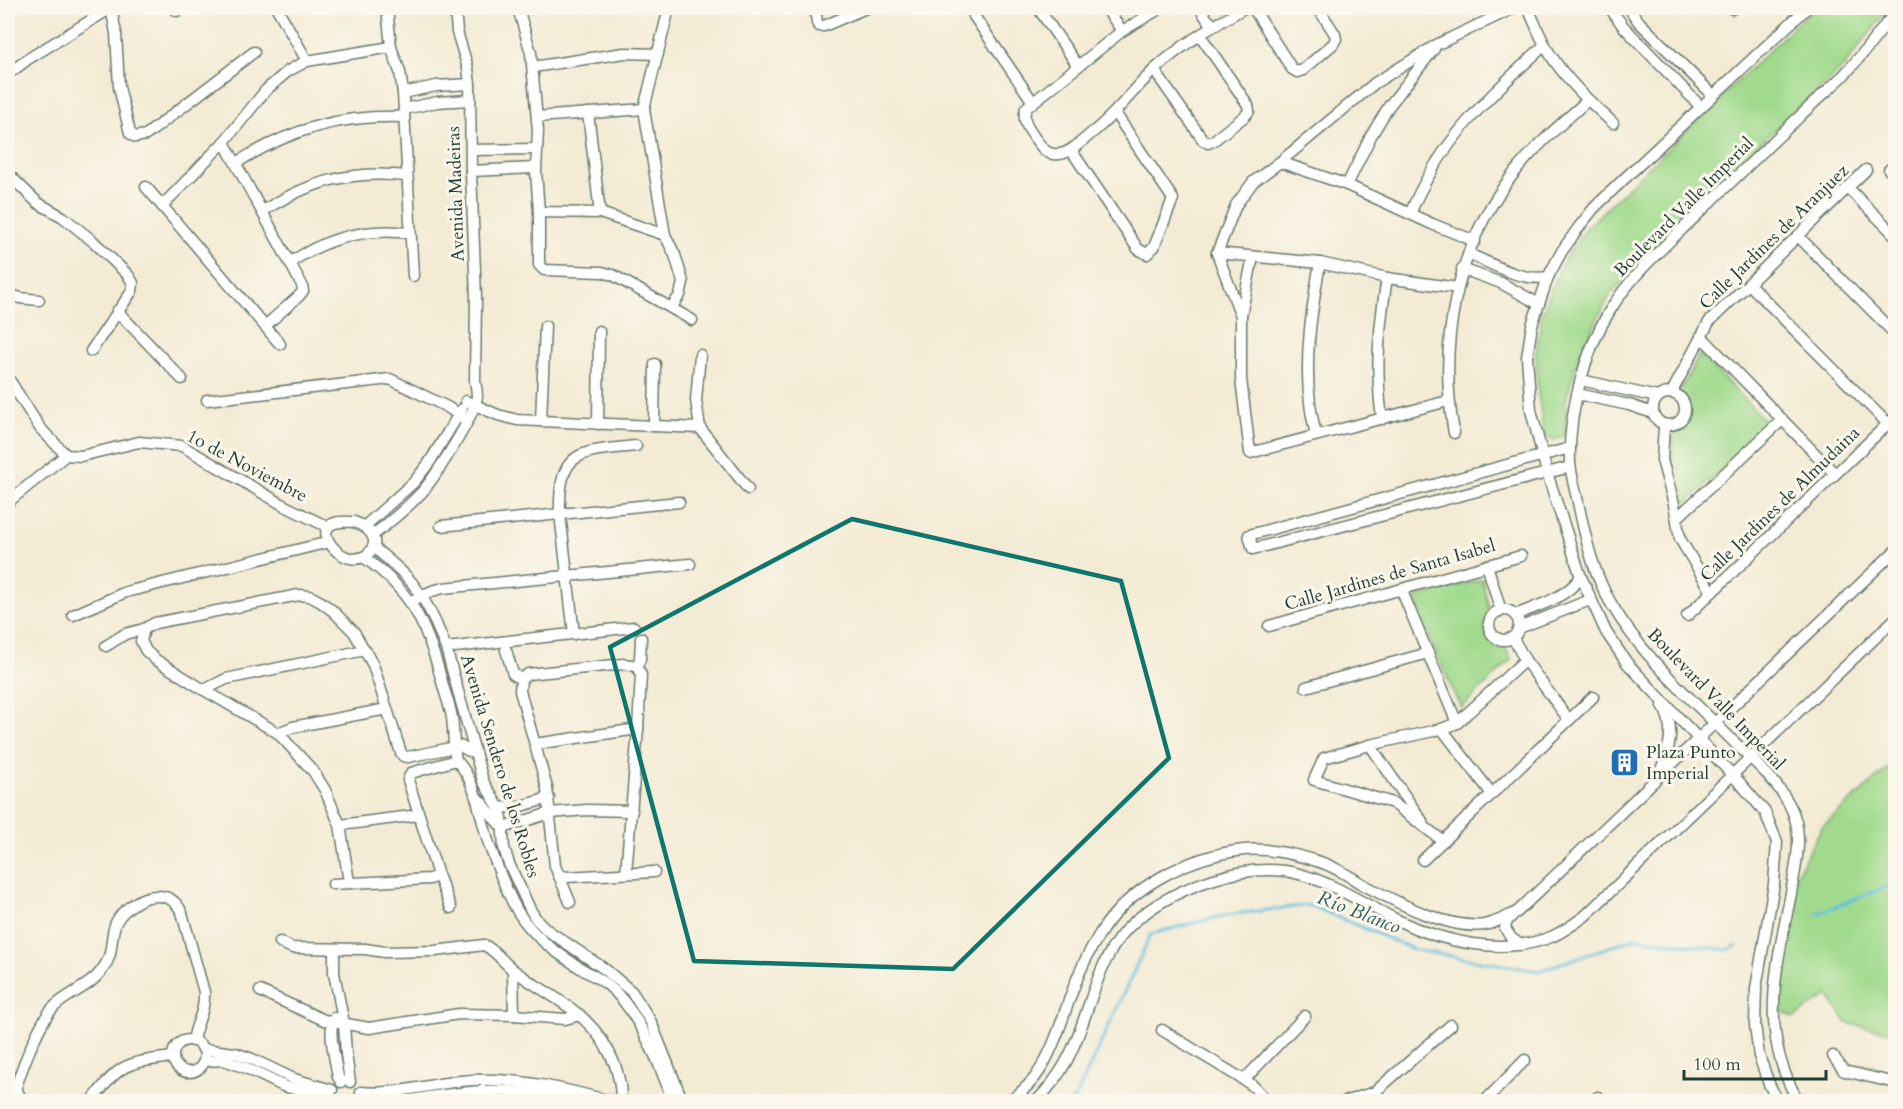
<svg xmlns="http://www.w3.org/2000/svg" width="1903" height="1109" viewBox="0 0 1903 1109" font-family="Cardo,serif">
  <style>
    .green { fill: #a1da8d; stroke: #608c60; stroke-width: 1.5 }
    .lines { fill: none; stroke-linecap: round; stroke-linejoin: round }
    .stream { stroke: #61bfdf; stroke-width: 3 }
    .minor-casing { stroke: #697a6c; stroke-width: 13 }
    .minor { stroke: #fff; stroke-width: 10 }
    .marked { fill: none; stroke: #0f766e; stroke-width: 4.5; stroke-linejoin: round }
    .labels { text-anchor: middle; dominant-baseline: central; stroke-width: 6; stroke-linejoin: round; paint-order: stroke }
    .street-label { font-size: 18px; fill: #1f3d34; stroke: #fbf7ec }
    .poi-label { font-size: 18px; fill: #1f3d34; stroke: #fbf7ec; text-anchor: start }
    .water-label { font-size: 20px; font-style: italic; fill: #305e5f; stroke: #fbf7ec }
  </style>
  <rect width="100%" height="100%" fill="#fbf7ec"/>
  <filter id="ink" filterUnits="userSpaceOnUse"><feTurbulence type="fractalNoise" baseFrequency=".0167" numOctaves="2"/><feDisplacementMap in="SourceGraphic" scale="12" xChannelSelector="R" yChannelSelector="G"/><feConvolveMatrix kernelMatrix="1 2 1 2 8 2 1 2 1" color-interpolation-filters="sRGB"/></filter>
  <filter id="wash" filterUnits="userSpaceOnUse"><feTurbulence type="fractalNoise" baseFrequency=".008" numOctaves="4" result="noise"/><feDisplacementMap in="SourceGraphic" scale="24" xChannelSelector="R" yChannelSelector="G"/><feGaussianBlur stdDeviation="1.35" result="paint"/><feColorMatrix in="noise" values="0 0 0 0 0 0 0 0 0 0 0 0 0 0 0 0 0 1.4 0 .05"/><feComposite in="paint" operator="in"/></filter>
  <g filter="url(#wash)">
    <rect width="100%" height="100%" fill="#f3ebd4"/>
    <g class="green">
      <polygon points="1813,8 1889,8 1842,69 1769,135 1650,251 1610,295 1581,351 1575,368 1566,400 1566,431 1563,437 1552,440 1544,435 1538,394 1536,352 1542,314 1552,288 1564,260 1588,226"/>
      <path d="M1700 354 1769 425 1681 508 1672 468V428C1691 420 1693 408 1680 392Z"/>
      <path d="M1482 579 1490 612C1478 630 1489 642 1506 649L1511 660 1461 708 1432 645 1416 598Z"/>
      <polygon points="1887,769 1895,772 1895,1033 1847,1023 1828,995 1794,1018 1775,1008 1793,881 1822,827"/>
    </g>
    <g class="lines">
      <g class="stream">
        <polyline points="1816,914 1896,883"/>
        <polyline points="1070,1102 1076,1097 1151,934 1226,915 1310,905 1415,950 1538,971 1636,938 1728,950 1736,946"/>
      </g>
    </g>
  </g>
  <g filter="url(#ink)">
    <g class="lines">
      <defs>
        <g id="minor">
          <polyline points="111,8 116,33 119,87 130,133 135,137 146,135 254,52"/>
          <polyline points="174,8 177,11"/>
          <polyline points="277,8 307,61"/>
          <polyline points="387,8 391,47 400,72 403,93 413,276"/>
          <polyline points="518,8 531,53 538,131 536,171 539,212 539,265 544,270 602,272 613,275 692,320"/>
          <polyline points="669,8 644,109 665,235 675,255 683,282 680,295 671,308"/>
          <polyline points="815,8 817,23 819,26 824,26 866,8"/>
          <polyline points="1038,8 1078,66"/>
          <polyline points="1106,8 1122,31"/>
          <path d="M1161 8 1122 31 1026 108C1022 120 1027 127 1034 137 1041 146 1046 156 1059 154 1071 153 1083 140 1093 132 1116 114 1133 90 1154 70 1181 45 1213 26 1244 8"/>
          <polyline points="1200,8 1207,19 1214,26"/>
          <polyline points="1253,8 1292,69 1297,72 1303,70 1333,44 1336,39 1335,34 1318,8"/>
          <path d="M1528 8C1535 23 1541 40 1550 54 1567 81 1590 102 1613 123"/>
          <polyline points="1610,8 1623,26 1700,106"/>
          <polyline points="1629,8 1639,22 1713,95"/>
          <polyline points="1731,8 1732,9"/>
          <polyline points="974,16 1033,102"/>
          <polyline points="533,67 624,53 658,54"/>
          <polyline points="1154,70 1203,140 1208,143 1213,141 1245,116 1249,111 1248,105 1200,35"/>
          <polyline points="8,74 28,59 111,8"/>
          <polyline points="403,93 436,86 470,84"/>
          <polyline points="404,109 437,102 470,100"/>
          <polyline points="588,113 600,213"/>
          <polyline points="537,117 644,109"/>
          <polyline points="224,142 302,285 303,291 299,296 265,326"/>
          <polyline points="471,150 536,149"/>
          <polyline points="1071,150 1138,249 1147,254 1154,247 1173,199 1115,113"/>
          <polyline points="1280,162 1347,185 1432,224 1475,241"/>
          <path d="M236 163C291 129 339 115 404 117"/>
          <polyline points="1889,170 1896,164"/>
          <polyline points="471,171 536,168"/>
          <polyline points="8,174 38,203 63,217 94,242 128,275 133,283 132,291 91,351"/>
          <polyline points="1347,185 1371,136 1389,106 1434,49"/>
          <polyline points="146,187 280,344"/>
          <polyline points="1848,188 1896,236"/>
          <polyline points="162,206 224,142 266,90 288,71 307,61 391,47"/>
          <path d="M263 211C310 181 351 170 407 176"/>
          <polyline points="539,212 600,213 665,235"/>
          <path d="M1410 214C1439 142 1489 96 1545 45"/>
          <polyline points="1798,236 1896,335"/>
          <polyline points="1217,253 1241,316 1241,379 1250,453 1448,401"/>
          <polyline points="1217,253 1236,205 1253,182 1280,162 1375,83 1438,44 1514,8"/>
          <polyline points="1217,253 1320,263 1387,278 1458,288"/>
          <path d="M1469 254C1493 264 1521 282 1548 277"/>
          <path d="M291 262C328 237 366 227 410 233"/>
          <polyline points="1462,269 1501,283 1539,304"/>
          <polyline points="1749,284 1887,423"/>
          <polyline points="8,294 20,298 39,300"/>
          <polyline points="117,311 182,379"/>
          <polyline points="1241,315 1253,257"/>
          <polyline points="1701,336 1835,474"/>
          <polyline points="700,355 696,400 700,428 748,489"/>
          <polyline points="8,378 40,428 66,455 81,456 139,442 182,446 285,506 328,527"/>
          <polyline points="1581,380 1657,397"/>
          <polyline points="1672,392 1709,322 1866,170"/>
          <circle cx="1669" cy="409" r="16"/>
          <polyline points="1577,394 1629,405 1653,413"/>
          <polyline points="207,400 390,379 447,407 467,420"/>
          <polyline points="466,401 498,415 517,420 700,428"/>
          <path d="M1382 419C1375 368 1379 328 1387 278"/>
          <polyline points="541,421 545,326"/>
          <polyline points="598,424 599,331"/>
          <polyline points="1664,425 1662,460 1674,504 1680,539 1712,592"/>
          <polyline points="654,426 655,364"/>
          <path d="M1454 433C1438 345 1455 249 1511 177 1533 148 1561 124 1588 100"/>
          <path d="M1316 435C1314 425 1311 414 1310 403 1304 356 1312 308 1320 263"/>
          <polyline points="1570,448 1249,535 1253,549 1570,467"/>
          <polyline points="8,502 66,455"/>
          <polyline points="1677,518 1782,420"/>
          <path d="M354 522C366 526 383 539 369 553 347 574 309 530 335 523 341 521 348 522 354 522Z"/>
          <polyline points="365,526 414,482 429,463 462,409"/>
          <polyline points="441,526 679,502"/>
          <path d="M373 535C390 522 407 508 422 492 435 477 476 414 477 396 477 391 476 386 475 382L476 297 471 171 470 84 468 68 457 32 455 8"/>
          <path d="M373 547C384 556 395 565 405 575 425 595 436 623 446 648L483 781 499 808 502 818 504 848 509 864 530 909 536 919 547 930 606 970 632 992 651 1022 683 1102"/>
          <path d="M363 557C411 590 426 623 441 678 444 691 450 705 452 718 454 732 453 746 456 760 477 781 480 817 489 844 497 866 506 892 518 912 534 938 557 953 582 969 592 975 601 979 609 986 638 1010 661 1066 673 1102"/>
          <polyline points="1487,565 1501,611"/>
          <polyline points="1401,589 1457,723"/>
          <polyline points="415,599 432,591 443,588 690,564"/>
          <circle cx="1504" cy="625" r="15"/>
          <polyline points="73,615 126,592 329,542"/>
          <path d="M1515 615C1540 605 1564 599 1581 577"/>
          <polyline points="1687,616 1896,416"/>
          <polyline points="1269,626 1521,556"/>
          <polyline points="1519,628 1590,600"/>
          <path d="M574 634 560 514C558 448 581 452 636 446"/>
          <polyline points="1513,638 1525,660 1569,720"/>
          <polyline points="106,646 125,634 144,629"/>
          <polyline points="446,648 634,627"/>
          <polyline points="506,650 513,674 521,679"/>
          <polyline points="1306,687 1428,653"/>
          <polyline points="204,690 226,679 365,650"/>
          <polyline points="1442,729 1492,794"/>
          <polyline points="278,733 293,727 387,709"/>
          <polyline points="535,744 638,729"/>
          <polyline points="1370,745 1422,821"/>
          <path d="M1659 774C1669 752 1676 728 1663 706"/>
          <path d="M476 797C487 806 492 818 503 828L550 813 587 810 632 811"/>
          <polyline points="499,808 521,806 549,798"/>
          <polyline points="340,825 419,815"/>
          <polyline points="1443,841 1393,803 1314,780 1324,758 1370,745 1442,729 1457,723 1525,660"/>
          <polyline points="1423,860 1593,697"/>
          <polyline points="626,873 638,729 641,675 637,666 640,659 641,638"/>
          <polyline points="558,874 566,877 654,872"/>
          <polyline points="349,882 340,825 325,790 313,771 278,733 204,690 156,660 146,651 141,641 144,629 155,623 299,595 310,596 321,602 333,611 354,632 373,665 401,753 403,756 408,757 460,746 475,754"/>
          <polyline points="333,884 430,879 438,875"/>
          <polyline points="570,902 555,866 547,788 520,691 521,679 528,674 624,664 637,666"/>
          <polyline points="451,908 438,875 408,780 411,773 456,760"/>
          <polyline points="1512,916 1507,921 1505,928 1511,938 1521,945"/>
          <path d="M280 942 292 948 365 949 385 952 435 951 484 945C497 951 504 964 516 972 558 1002 594 1013 615 1065 619 1078 622 1089 620 1102"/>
          <polyline points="334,949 334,973 344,1024 346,1054 350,1082"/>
          <polyline points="513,971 514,1015"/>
          <polyline points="260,991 324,1020 369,1028 459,1014 514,1015 565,1019 580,1015"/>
          <path d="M334 1018C327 1029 336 1064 338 1077L341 1082"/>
          <polyline points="1162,1030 1252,1085 1268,1102"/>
          <circle cx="189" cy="1056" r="16"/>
          <polyline points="203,1049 235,1053 252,1059 294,1079 332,1090"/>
          <polyline points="1833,1056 1844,1071 1896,1083"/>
          <polyline points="204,1061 224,1060 246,1068 283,1086 331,1099"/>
          <polyline points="1244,1080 1305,1016"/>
          <path d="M361 1092C400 1096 436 1081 475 1080 523 1078 568 1090 614 1102"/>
          <path d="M93 1100C120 1062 128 1063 172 1057"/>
          <path d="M23 1102 17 1091V1084C23 1065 41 1018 55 1006 69 993 91 986 102 970 121 945 100 925 135 903 142 898 149 896 157 896 169 896 177 902 182 913L204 992C205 1014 196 1021 193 1041"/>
          <path d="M401 1102C469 1089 515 1085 583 1102"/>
          <path d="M1010 1102C1018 1094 1029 1086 1036 1076 1055 1049 1063 1015 1075 984 1081 968 1090 950 1099 935 1128 887 1189 856 1244 850 1269 848 1296 854 1320 862 1336 867 1350 877 1364 885 1395 901 1448 930 1484 925 1496 923 1506 917 1517 912L1896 550"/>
          <path d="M1036 1102C1047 1090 1058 1077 1066 1062 1091 1018 1094 956 1135 921 1175 887 1247 860 1299 874 1334 883 1365 905 1397 920 1442 942 1502 956 1551 937 1563 932 1574 924 1585 916L1896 618"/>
          <polyline points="1344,1102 1375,1092"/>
          <polyline points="1369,1102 1375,1092 1451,1025"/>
          <polyline points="1484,1102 1525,1060"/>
          <polyline points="1593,1102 1598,1097"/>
          <polyline points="1778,1102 1769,1084 1759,1056 1755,1025 1756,988 1774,884 1777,842 1765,812 1740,783 1627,663 1606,632 1581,577 1547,473 1531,410 1527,357 1532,325 1548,277 1562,251 1579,227 1594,208 1624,179 1807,8"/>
          <path d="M1799 1102C1757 1033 1777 966 1791 893 1796 863 1805 832 1789 804 1776 780 1753 760 1733 741 1691 698 1643 658 1612 605 1594 576 1586 540 1579 507 1576 492 1571 477 1570 462 1568 415 1584 353 1609 312 1631 275 1665 246 1696 216 1730 183 1765 149 1799 117 1813 103 1828 90 1842 77 1862 56 1879 33 1896 11"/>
        </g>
      </defs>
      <use href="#minor" class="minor-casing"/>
      <use href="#minor" class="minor"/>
    </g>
  </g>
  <path class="marked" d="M852 519 1121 581 1169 758 953 969 694 961 610 647Z"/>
  <defs>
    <symbol id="building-square" viewBox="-11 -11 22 22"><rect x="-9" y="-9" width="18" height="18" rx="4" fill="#1f6fb2" stroke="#fbf7ec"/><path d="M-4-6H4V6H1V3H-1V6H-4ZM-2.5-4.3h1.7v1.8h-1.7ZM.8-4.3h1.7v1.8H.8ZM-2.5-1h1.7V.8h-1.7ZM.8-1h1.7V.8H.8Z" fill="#fff"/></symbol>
  </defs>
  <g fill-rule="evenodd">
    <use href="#building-square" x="1608" y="746" width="33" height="33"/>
  </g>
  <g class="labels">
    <g class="street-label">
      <text transform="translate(456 194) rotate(-92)">Avenida Madeiras</text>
      <text transform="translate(1684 207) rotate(-45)">Boulevard Valle Imperial</text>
      <text transform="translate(1774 237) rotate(-44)">Calle Jardines de Aranjuez</text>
      <text transform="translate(247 466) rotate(28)">1o de Noviembre</text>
      <text transform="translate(1780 504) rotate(-44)">Calle Jardines de Almudaina</text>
      <text transform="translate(1390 575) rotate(-16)">Calle Jardines de Santa Isabel</text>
      <text transform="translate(1716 699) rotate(46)">Boulevard Valle Imperial</text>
      <text transform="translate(500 766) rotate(73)">Avenida Sendero de los Robles</text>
    </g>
    <g class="poi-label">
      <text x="1646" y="752">Plaza Punto<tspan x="1646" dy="21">Imperial</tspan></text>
    </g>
    <g class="water-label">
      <text transform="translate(1359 912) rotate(21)">Río Blanco</text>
    </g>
  </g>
  <rect width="1903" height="1109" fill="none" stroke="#fbf7ec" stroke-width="30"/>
  <path d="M1684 1070v9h142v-9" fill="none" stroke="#1f3d34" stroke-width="3"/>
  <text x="1693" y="1070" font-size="18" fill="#1f3d34" stroke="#fbf7ec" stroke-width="4.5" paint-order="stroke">100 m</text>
</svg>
